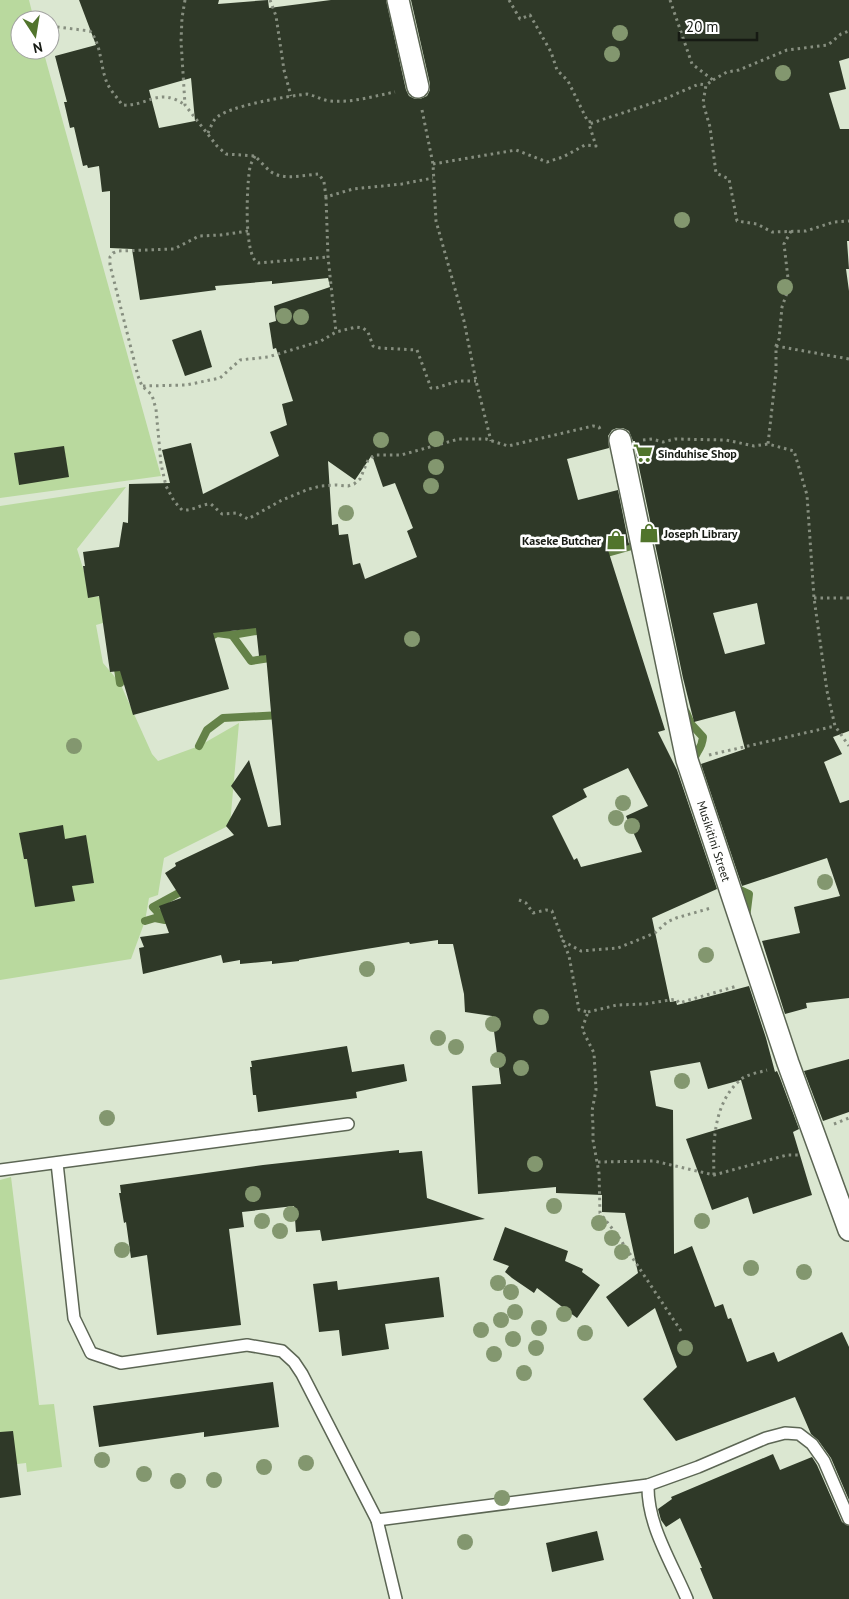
<svg xmlns="http://www.w3.org/2000/svg" width="849" height="1599" viewBox="0 0 849 1599" font-family="'PT Sans',sans-serif">
  <style>
    .green { fill: #b9d99e }
    .lines { fill: none; stroke-linecap: round; stroke-linejoin: round }
    .stream { stroke: #648248; stroke-width: 8 }
    .building { fill: #2f3928; fill-rule: evenodd }
    .service-casing { stroke: #5c6654; stroke-width: 14 }
    .minor-casing { stroke: #5c6654; stroke-width: 24 }
    .path { stroke: #868e7f; stroke-width: 3; stroke-dasharray: 2.5 4; stroke-linecap: butt }
    .service { stroke: #fff; stroke-width: 11 }
    .minor { stroke: #fff; stroke-width: 21 }
    .tree { fill: #83976f }
    .labels { text-anchor: middle; dominant-baseline: central; stroke-width: 5; stroke-linejoin: round; paint-order: stroke }
    .poi-label { font-size: 12px; font-weight: bold; fill: #161a13; stroke: #fff; text-anchor: start }
    .street-label { font-size: 12px; fill: #161a13; stroke: #fff }
  </style>
  <rect width="100%" height="100%" fill="#dbe7d1"/>
  <g class="green">
    <polygon points="0,0 29,0 34,20 20,20 20,50 43,50 161,476 0,498"/>
    <polygon points="126,487 77,549 92,597 132,594 134,614 96,625 103,663 120,683 152,754 158,761 199,746 239,723 230,825 164,858 158,895 149,898 145,921 131,959 0,980 0,506"/>
    <polygon points="11,1177 39,1405 54,1404 62,1467 27,1472 26,1463 0,1466 0,1180"/>
  </g>
  <g class="lines">
    <g class="stream">
      <polyline points="600,555 639,544"/>
      <polyline points="232,635 256,631 258,622"/>
      <polyline points="206,639 217,633 232,635 251,661 276,657"/>
      <polyline points="120,683 118,669 124,667"/>
      <path d="M686 712 691 724 703 737C702 751 694 752 694 762"/>
      <polyline points="199,746 207,730 223,718 281,715"/>
      <polyline points="734,887 749,894 746,918"/>
      <polyline points="145,921 155,918 165,920 153,907 186,889"/>
    </g>
  </g>
  <g class="building">
    <path d="M79 0H219L218 4 268 0 269 8 331 0H386L406 90 409 96 415 99H420L427 96 430 90V84L411 0H849V58L839 61 846 89 829 93 840 129H849V241H847L849 269H846L849 291V731L833 737 842 754 824 762 840 803 849 800V998L806 1003 807 1008 785 1014 762 941 800 933 794 907 840 896 827 858 742 886 701 764 745 749 735 711 694 722 683 678 636 453 635 441H633L629 431 623 428H617L612 430 608 436 609 448 567 459 578 500 618 490 629 545 608 550 665 730 658 732 677 770 717 889 652 918 670 1002 676 1001 677 1005 749 986 766 1038 775 1072 777 1071 780 1078 799 1129 793 1132 812 1195 753 1214 748 1197 712 1210 686 1139 752 1119 741 1080 708 1089 700 1062 650 1071 656 1106 673 1110 674 1254 692 1246 715 1307 723 1304 728 1319 731 1318 747 1362 774 1352 778 1362 842 1332 849 1347V1500L831 1458 818 1440 811 1434 795 1397 676 1441 643 1399 677 1367 655 1308 628 1327 606 1297 638 1273 625 1213 602 1212V1195L556 1193V1187L478 1194 472 1086 501 1084 492 1016 465 1012 464 994 453 944H438V940L410 944 409 942 299 960V961L272 964V961L240 964V960L223 963 221 955 143 974 139 948 144 947 140 937 169 933 159 906 181 898 165 873 176 866 175 863 234 835 226 826 241 799 231 786 249 760 268 827 281 825 266 655 259 656 256 628 213 633 229 689 133 715 120 671 110 672 99 596 88 598 83 566H85L83 552 119 547 123 522 128 523 129 484 170 483 162 450 191 443 203 494 279 456 270 432 287 425 282 404 293 401 276 348 273 349 269 323 276 321 274 306 330 287 328 278 272 284V281L215 286 216 290 140 300 132 249 110 248V191L102 192 99 166 88 168 87 165 83 166 74 127 70 128 64 102H67L55 56 96 45ZM191 78 195 121 159 128 149 90ZM372 455 383 487 395 483 413 528 407 531 417 557 365 579 360 563 353 565 348 534 339 535 338 524 332 525 328 461 355 480ZM757 603 765 644 725 654 713 613ZM628 768 648 806 626 816 642 852 581 867 577 858 574 860 552 816 587 797 583 789Z"/>
    <polygon points="201,330 212,367 185,376 172,340"/>
    <polygon points="64,446 69,477 19,485 14,453"/>
    <polygon points="63,825 65,839 86,835 94,883 72,886 75,901 35,907 27,859 24,859 19,833"/>
    <polygon points="347,1046 352,1072 404,1064 407,1081 356,1092 357,1098 258,1112 256,1095 253,1095 250,1067 252,1067 251,1061"/>
    <polygon points="849,1059 849,1112 823,1121 804,1071"/>
    <polygon points="399,1150 399,1153 422,1151 427,1198 485,1219 322,1241 320,1230 296,1232 294,1206 242,1212 244,1227 229,1229 241,1325 157,1335 147,1255 131,1258 126,1222 124,1223 119,1193 121,1193 120,1185 263,1165"/>
    <polygon points="505,1227 568,1251 565,1261 583,1269 582,1272 600,1285 577,1318 537,1288 534,1293 512,1278 505,1272 509,1266 493,1260"/>
    <polygon points="439,1277 444,1317 385,1324 389,1349 342,1356 339,1330 319,1332 313,1284 337,1281 338,1290"/>
    <polygon points="273,1382 279,1427 204,1437 204,1432 99,1447 93,1406"/>
    <polygon points="13,1431 21,1495 0,1498 0,1432"/>
    <polygon points="773,1454 780,1470 812,1457 817,1465 842,1522 849,1526 849,1599 713,1599 700,1568 702,1568 680,1518 666,1527 661,1520 658,1509 672,1499 671,1497"/>
    <polygon points="597,1531 604,1560 552,1572 546,1543"/>
  </g>
  <g class="lines">
    <defs>
      <g id="service">
        <polyline points="57,1163 74,1318 91,1353 121,1363 247,1345 282,1351 294,1362 302,1374 377,1520 396,1599"/>
        <polyline points="0,1170 348,1124"/>
        <path d="M648 1485C647 1525 672 1563 687 1599"/>
        <polyline points="377,1520 648,1485 698,1467 766,1438 785,1433 799,1434 812,1444 824,1461 849,1519"/>
      </g>
      <g id="minor">
        <polyline points="398,0 418,87"/>
        <polyline points="620,440 687,760 788,1063 849,1230"/>
      </g>
    </defs>
    <use href="#service" class="service-casing"/>
    <use href="#minor" class="minor-casing"/>
    <g class="path">
      <path d="M185 0 182 18 181 41 185 105 217 146 226 154 255 156C260 161 265 167 270 171 282 181 304 175 319 174L324 182 326 197 353 189 402 184 433 178"/>
      <polyline points="270,0 276,16 284,70 291,96"/>
      <polyline points="509,0 520,19 530,15 551,52 557,70 568,81 588,122 593,121"/>
      <polyline points="670,0 692,64 713,80 706,85 703,103 710,127 716,173 729,179 737,221 757,224 772,232 806,231 834,222 849,221"/>
      <path d="M57 27 90 31C101 44 100 62 105 77 108 89 116 95 122 105 148 107 158 86 185 105"/>
      <polyline points="713,80 727,72 739,70 787,50 828,45 841,34 849,31"/>
      <polyline points="422,110 433,164 436,221 464,321 476,381 491,441"/>
      <path d="M208 133C210 129 212 123 215 119 226 106 289 96 307 94 316 96 322 100 330 101 352 103 374 96 395 92"/>
      <path d="M255 156C253 160 251 163 250 167 247 182 243 256 258 263L328 257"/>
      <polyline points="433,164 516,150 547,162 563,157 585,145 596,146 589,124 662,100 699,84 706,85"/>
      <polyline points="326,197 328,257 336,332"/>
      <path d="M248 231 221 235 199 236 174 249 118 251 113 253 110 257V265L138 376 142 386 152 395 156 409 161 464 166 486 174 501 182 510C193 511 201 504 211 504L222 514 237 513 248 519 282 500 309 489 321 486 336 485 348 486 354 484 360 479 368 460 375 455H401L459 439H486L508 446 593 426 599 427 600 429"/>
      <polyline points="791,231 784,244 789,287 782,307 779,339 776,346 776,372 768,444 794,451 807,495 814,598 827,691 835,726 849,746"/>
      <polyline points="776,346 849,359"/>
      <polyline points="143,386 186,385 220,378 240,360 268,357 321,341 336,332 356,327 363,328 368,332 373,346 380,348 417,350 431,388 436,388 458,381 476,381"/>
      <polyline points="643,440 652,439 663,442 675,439 726,440 754,446 768,444"/>
      <polyline points="814,598 849,598"/>
      <polyline points="709,755 835,726"/>
      <polyline points="519,900 526,903 533,913 546,910 552,911 563,941"/>
      <polyline points="588,1012 617,1005 645,1004 676,999 679,1003 737,986"/>
      <polyline points="834,1124 849,1118"/>
      <polyline points="598,1162 654,1161 714,1175 787,1155 798,1155"/>
      <path d="M714 1175C713 1143 713 1105 739 1081 746 1074 758 1073 767 1070"/>
      <polyline points="681,1331 618,1236 600,1213 599,1173 593,1140 593,1125 592,1111 596,1090 594,1053 582,1029 588,1012 579,1010 569,956 563,941 581,951 618,948 655,933 667,922 676,918 711,908"/>
    </g>
    <use href="#service" class="service"/>
    <use href="#minor" class="minor"/>
  </g>
  <g class="tree">
    <circle cx="620" cy="33" r="8"/>
    <circle cx="612" cy="54" r="8"/>
    <circle cx="783" cy="73" r="8"/>
    <circle cx="682" cy="220" r="8"/>
    <circle cx="785" cy="287" r="8"/>
    <circle cx="284" cy="316" r="8"/>
    <circle cx="301" cy="317" r="8"/>
    <circle cx="436" cy="439" r="8"/>
    <circle cx="381" cy="440" r="8"/>
    <circle cx="436" cy="467" r="8"/>
    <circle cx="431" cy="486" r="8"/>
    <circle cx="346" cy="513" r="8"/>
    <circle cx="412" cy="639" r="8"/>
    <circle cx="74" cy="746" r="8"/>
    <circle cx="623" cy="803" r="8"/>
    <circle cx="616" cy="818" r="8"/>
    <circle cx="632" cy="826" r="8"/>
    <circle cx="825" cy="882" r="8"/>
    <circle cx="706" cy="955" r="8"/>
    <circle cx="367" cy="969" r="8"/>
    <circle cx="541" cy="1017" r="8"/>
    <circle cx="493" cy="1024" r="8"/>
    <circle cx="438" cy="1038" r="8"/>
    <circle cx="456" cy="1047" r="8"/>
    <circle cx="498" cy="1060" r="8"/>
    <circle cx="521" cy="1068" r="8"/>
    <circle cx="682" cy="1081" r="8"/>
    <circle cx="107" cy="1118" r="8"/>
    <circle cx="535" cy="1164" r="8"/>
    <circle cx="253" cy="1194" r="8"/>
    <circle cx="554" cy="1206" r="8"/>
    <circle cx="291" cy="1214" r="8"/>
    <circle cx="262" cy="1221" r="8"/>
    <circle cx="702" cy="1221" r="8"/>
    <circle cx="599" cy="1223" r="8"/>
    <circle cx="280" cy="1231" r="8"/>
    <circle cx="612" cy="1238" r="8"/>
    <circle cx="122" cy="1250" r="8"/>
    <circle cx="622" cy="1252" r="8"/>
    <circle cx="751" cy="1268" r="8"/>
    <circle cx="804" cy="1272" r="8"/>
    <circle cx="498" cy="1283" r="8"/>
    <circle cx="511" cy="1292" r="8"/>
    <circle cx="515" cy="1312" r="8"/>
    <circle cx="564" cy="1314" r="8"/>
    <circle cx="501" cy="1320" r="8"/>
    <circle cx="539" cy="1328" r="8"/>
    <circle cx="481" cy="1330" r="8"/>
    <circle cx="585" cy="1333" r="8"/>
    <circle cx="513" cy="1339" r="8"/>
    <circle cx="536" cy="1348" r="8"/>
    <circle cx="685" cy="1348" r="8"/>
    <circle cx="494" cy="1354" r="8"/>
    <circle cx="524" cy="1373" r="8"/>
    <circle cx="102" cy="1460" r="8"/>
    <circle cx="306" cy="1463" r="8"/>
    <circle cx="264" cy="1467" r="8"/>
    <circle cx="144" cy="1474" r="8"/>
    <circle cx="214" cy="1480" r="8"/>
    <circle cx="178" cy="1481" r="8"/>
    <circle cx="502" cy="1498" r="8"/>
    <circle cx="465" cy="1542" r="8"/>
  </g>
  <defs>
    <symbol id="supermarket-bare" viewBox="-9 -9 18 18"><path d="M-6-5.5h2.5l.6 2H6L4.5 2H-2.5L-4.4-4H-6ZM-1.5 3.2a1.3 1.3 0 1 0 .1 0ZM3 3.2a1.3 1.3 0 1 0 .1 0Z" fill="#51742c" stroke="#fff" stroke-width="2.5" paint-order="stroke"/></symbol>
    <symbol id="shop-bare" viewBox="-9 -9 18 18"><path d="M-5-2.5h2.3a2.7 3.5 0 0 1 5.4 0H5L5.5 6h-11ZM-1.5-2.5h3a1.5 2.3 0 0 0-3 0Z" fill="#51742c" stroke="#fff" stroke-width="2.5" paint-order="stroke"/></symbol>
  </defs>
  <g fill-rule="evenodd">
    <use href="#supermarket-bare" x="629" y="439" width="28" height="28"/>
    <use href="#shop-bare" x="635" y="519" width="28" height="28"/>
    <use href="#shop-bare" x="602" y="526" width="28" height="28"/>
  </g>
  <g class="labels">
    <g class="poi-label">
      <text x="658" y="453">Sinduhise Shop</text>
      <text x="664" y="533">Joseph Library</text>
      <text x="601" y="540" text-anchor="end">Kaseke Butcher</text>
    </g>
    <g class="street-label">
      <text transform="translate(714 841) rotate(72)">Musikitini Street</text>
    </g>
  </g>
  <g transform="translate(35 35) rotate(168)"><circle r="24" fill="#ffffff" stroke="#a2a3a1"/>
  <path d="M0-4L9 19L0 12L-9 19Z" fill="#51742c"/>
  <text y="-8" font-size="14" font-weight="bold" text-anchor="middle" fill="#161a13">N</text>
  </g>
  <path d="M679 32v8h78v-8" fill="none" stroke="#161a13" stroke-width="2.5"/>
  <text x="686" y="32" font-size="15" fill="#161a13" stroke="#ffffff" stroke-width="4" paint-order="stroke">20 m</text>
</svg>
